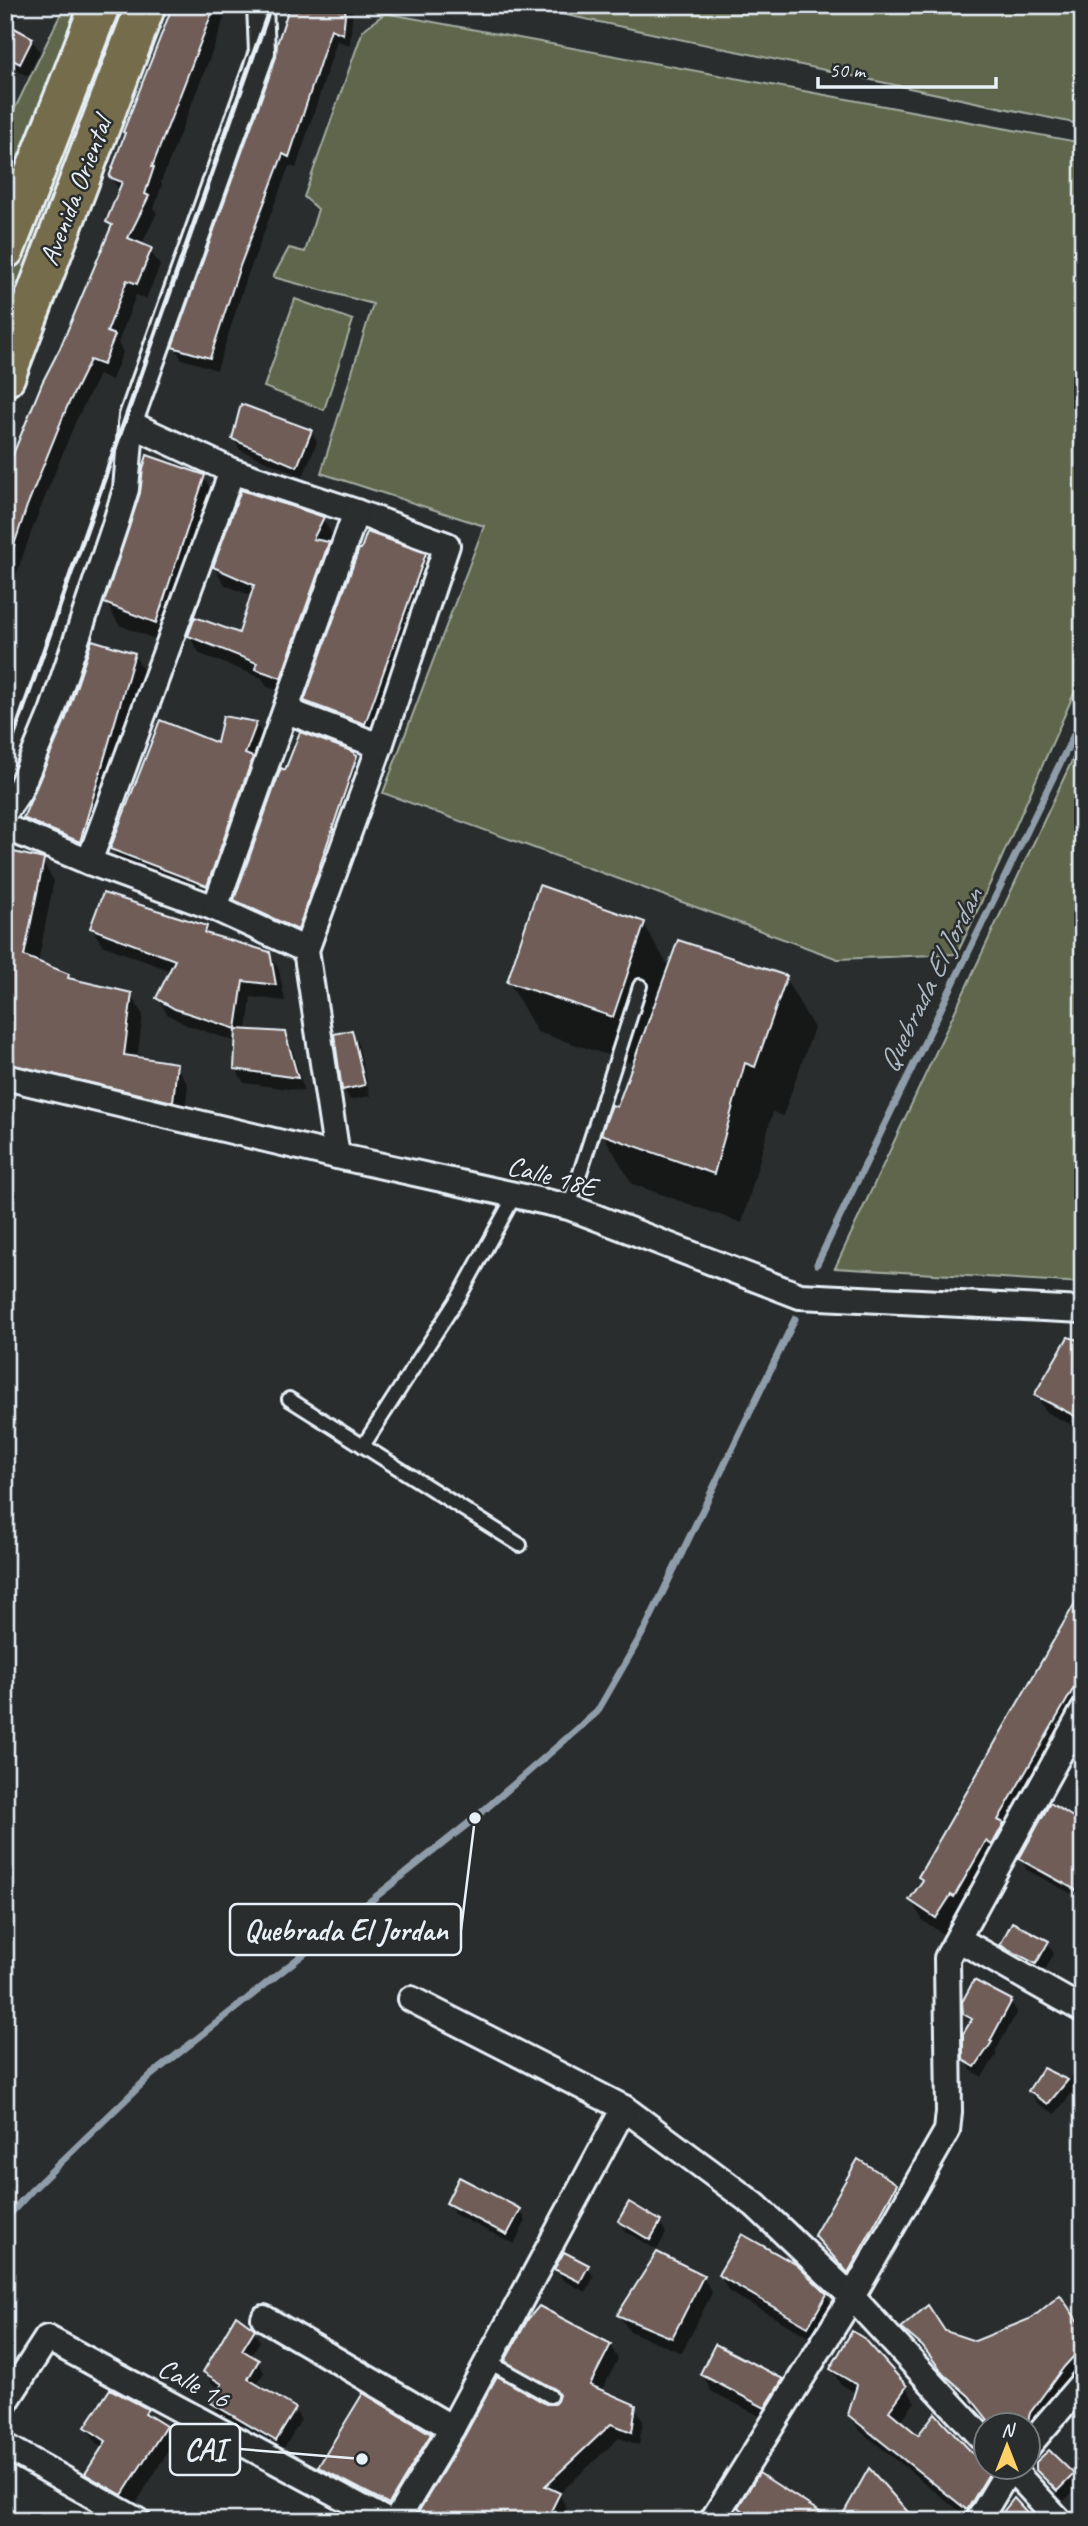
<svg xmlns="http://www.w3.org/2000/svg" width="1088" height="2526" viewBox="0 0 1088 2526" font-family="Caveat,sans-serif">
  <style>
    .green { fill: #60664c; stroke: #a4aca2; stroke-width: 2 }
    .shadow { fill: #0007 }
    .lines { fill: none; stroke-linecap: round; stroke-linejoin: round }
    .stream { stroke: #8e9da9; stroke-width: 7 }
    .building { fill: #6f5d59; stroke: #e8f1f8; stroke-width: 2 }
    .lane-casing { stroke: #e8f1f8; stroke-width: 18 }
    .street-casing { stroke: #e8f1f8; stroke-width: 30 }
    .primary-casing { stroke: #e8f1f8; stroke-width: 44 }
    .lane { stroke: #2a2d2e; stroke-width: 12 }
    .street { stroke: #2a2d2e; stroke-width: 24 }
    .primary { stroke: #746c4b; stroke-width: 38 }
    .rail { stroke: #e8f1f8; stroke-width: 5 }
    .labels { text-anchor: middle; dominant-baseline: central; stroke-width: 5; stroke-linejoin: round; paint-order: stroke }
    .street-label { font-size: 28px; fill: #e8f1f8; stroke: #2a2d2e }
    .water-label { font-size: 30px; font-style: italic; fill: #acb9c4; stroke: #2a2d2e }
    .leader { fill: none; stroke: #e8f1f8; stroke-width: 2.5 }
    .callout-dot { fill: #e8f1f8; stroke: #2a2d2e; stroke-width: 2.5 }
    .callout { fill: #2a2d2e; stroke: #e8f1f8; stroke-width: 2.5 }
    .callout-label { font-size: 30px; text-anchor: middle; font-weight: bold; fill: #e8f1f8 }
  </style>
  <rect width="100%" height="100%" fill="#2a2d2e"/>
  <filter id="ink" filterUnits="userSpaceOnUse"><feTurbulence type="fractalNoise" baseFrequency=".0143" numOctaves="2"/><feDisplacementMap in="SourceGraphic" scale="14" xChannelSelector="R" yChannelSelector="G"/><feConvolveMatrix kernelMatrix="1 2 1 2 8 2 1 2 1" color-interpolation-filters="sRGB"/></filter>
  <g filter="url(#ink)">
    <g class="green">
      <polygon points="65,5 92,5 5,221 5,129"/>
      <polygon points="114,5 134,5 5,341 5,285 49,166"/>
      <polygon points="519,5 1083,5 1083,125"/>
      <polygon points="385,13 1083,143 1083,673 999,864 957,954 838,959 383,793 484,526 321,473 373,304 273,277 289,248 305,252 318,209 304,197 363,30"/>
      <polygon points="295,299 353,320 324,410 264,387"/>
      <polygon points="1083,737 1083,1283 835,1268"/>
    </g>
    <g class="shadow">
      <polygon points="5,5 20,5 14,30 32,39 40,52 28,76 5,65"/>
      <polygon points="175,5 228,5 218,37 161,182 162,185 154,209 157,213 141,246 150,250 160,266 146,299 136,295 118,343 123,352 112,380 99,375 75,423 35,522 5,606 5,478 112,228 108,222 120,192 111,177"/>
      <polygon points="292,5 350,5 353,9 350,45 337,41 296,168 289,166 246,280 217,370 182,359 174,347 278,57"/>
      <polygon points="311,431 317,442 303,477 240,450 234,439"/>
      <polygon points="203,476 216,498 168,644 119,625 106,603 142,494"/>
      <polygon points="242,492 323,519 333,536 329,545 339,561 291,694 267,687 262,678 200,654 189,636 240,635 252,596 225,585 214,567"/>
      <polygon points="425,555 438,577 377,745 319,723 306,701"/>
      <polygon points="134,654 146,676 92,863 38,840 25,818"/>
      <polygon points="256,724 268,744 218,905 123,869 112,849 218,745"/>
      <polygon points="356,757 368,779 310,951 248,922 235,900 286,772"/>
      <polygon points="5,852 42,861 54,881 38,963 68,976 70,980 131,995 143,1015 137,1059 176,1065 188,1085 184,1121 5,1083"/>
      <polygon points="644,924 670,969 785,978 814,1028 783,1116 773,1112 742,1223 632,1184 603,1134 618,1109 635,1064 537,1032 509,982"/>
      <polygon points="92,928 205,928 210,937 269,953 279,970 285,1001 251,997 247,1032 284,1033 292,1048 304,1091 244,1083 236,1069 237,1042 186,1025 167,1014 158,998 171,971 102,945"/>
      <polygon points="351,1032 358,1043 370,1096 350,1100 344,1089"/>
      <polygon points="1083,1343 1083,1431 1046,1412 1036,1395"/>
      <polygon points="1083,1593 1083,1712 948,1937 923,1921 911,1900 924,1883 920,1877"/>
      <polygon points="1083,1756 1083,1791 1072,1774"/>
      <polygon points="1083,1825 1083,1900 1027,1870 1021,1859"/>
      <polygon points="1047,1942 1054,1953 1043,1974 1008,1955 1002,1945"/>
      <polygon points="1083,1972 1083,1999 1075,1985"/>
      <polygon points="1011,2001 1017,2012 995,2052 997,2054 982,2077 971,2070 965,2059 971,2025 964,2014"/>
      <polygon points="1083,2057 1083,2095 1074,2090 1055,2114 1036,2102 1030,2091 1044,2070 1068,2082"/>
      <polygon points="895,2185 905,2202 858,2288 826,2251 816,2235"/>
      <polygon points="448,2203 520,2210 526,2221 514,2244 454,2214"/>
      <polygon points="620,2221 660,2222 666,2233 657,2250 626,2232"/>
      <polygon points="587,2266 594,2277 586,2292 563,2280 556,2269"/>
      <polygon points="720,2275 826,2295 836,2312 818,2342 729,2292"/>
      <polygon points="703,2276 712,2293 682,2353 629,2331 619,2315"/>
      <polygon points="904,2329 975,2343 1072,2357 1079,2368 1036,2424 1028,2441 1028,2424 991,2424 953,2386 930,2357 910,2339"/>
      <polygon points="253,2330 260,2341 250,2357 257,2361 264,2372 256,2386 295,2410 301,2420 283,2450 219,2414 213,2403 221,2389 211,2382 205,2372"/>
      <polygon points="610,2345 618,2359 601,2392 635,2407 643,2421 639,2445 619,2438 559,2494 567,2508 561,2521 417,2521 466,2436 546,2406 555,2406 559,2400 515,2375 507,2361"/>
      <polygon points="832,2369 906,2387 915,2402 900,2422 918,2438 988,2473 997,2489 972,2521 859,2430 850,2415 856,2393 840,2384"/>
      <polygon points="702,2374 782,2381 791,2397 775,2424 711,2391"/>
      <polygon points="147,2411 152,2420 164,2427 173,2443 132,2510 96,2490 87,2474 104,2448 96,2443 87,2427"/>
      <polygon points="429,2436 438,2451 397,2519 329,2482 320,2467"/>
      <polygon points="1049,2452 1073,2476 1079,2486 1064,2501 1044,2481 1038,2469"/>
      <polygon points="740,2507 831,2521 748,2521"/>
    </g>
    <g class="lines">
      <g class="stream">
        <polyline points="817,1264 1083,716"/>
        <polyline points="5,2219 32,2190 150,2076 475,1818 597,1712 646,1627 795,1319"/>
      </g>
    </g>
    <g class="building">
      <polygon points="173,5 215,5 152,167 154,167 145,194 149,196 128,238 152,248 137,284 127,280 107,332 115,335 103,365 90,360 67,407 27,506 8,563 5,562 5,474 42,383 60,348 112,225 106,222 122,182 109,177 125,133 123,132"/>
      <polygon points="290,5 346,5 343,34 331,29 289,157 283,154 240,266 210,358 172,347 276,57 277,44"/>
      <polygon points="5,23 33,38 20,64 5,56"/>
      <polygon points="241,404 312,430 297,467 232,439"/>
      <polygon points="147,455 205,475 156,623 104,603 140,493 143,469"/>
      <polygon points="241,490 324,517 313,539 329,542 281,678 255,669 257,663 188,636 195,617 239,633 254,585 213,567"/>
      <polygon points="367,532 426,553 365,724 304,701 359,549 361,549"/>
      <polygon points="92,640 135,653 80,842 23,818 66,718"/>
      <polygon points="223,716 257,722 245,754 253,757 207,886 110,849 160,720 217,743"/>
      <polygon points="300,732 354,752 354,754 357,756 298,930 234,900 281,768 285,770"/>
      <polygon points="5,850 44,859 24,956 69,974 68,978 132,993 124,1055 177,1063 173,1102 5,1063"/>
      <polygon points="539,885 645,922 613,1017 507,982"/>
      <polygon points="103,893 207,926 205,933 270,952 276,985 243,981 236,1029 175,1009 156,998 175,960 90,928"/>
      <polygon points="678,940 787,976 755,1067 745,1063 714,1174 601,1134 612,1105 617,1107"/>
      <polygon points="236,1029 285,1032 298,1078 234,1069"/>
      <polygon points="352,1030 365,1085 342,1090 334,1034"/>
      <polygon points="1068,1337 1083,1341 1083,1420 1034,1395"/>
      <polygon points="1083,1589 1083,1672 998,1820 1004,1823 992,1845 986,1841 954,1897 951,1895 936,1918 909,1900 923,1880 918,1877"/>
      <polygon points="1050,1803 1083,1823 1083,1894 1019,1859"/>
      <polygon points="1012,1922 1049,1941 1036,1964 1000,1945"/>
      <polygon points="974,1980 1012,2000 990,2041 992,2042 975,2067 963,2060 963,2034 972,2019 963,2014 962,2002"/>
      <polygon points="1043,2068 1068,2080 1048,2104 1028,2091"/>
      <polygon points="858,2159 897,2184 848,2273 814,2235"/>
      <polygon points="459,2177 521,2209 507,2235 446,2203"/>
      <polygon points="629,2202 661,2221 650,2240 618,2221"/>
      <polygon points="742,2234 797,2265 827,2294 808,2327 718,2275"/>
      <polygon points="564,2252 589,2265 580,2282 554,2269"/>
      <polygon points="657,2252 704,2275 672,2338 617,2315"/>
      <polygon points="1060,2295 1083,2329 1083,2346 1064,2367 1030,2413 1027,2425 992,2425 969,2396 945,2375 922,2346 901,2328 928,2305 945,2331 975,2341 1032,2318"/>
      <polygon points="539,2306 611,2344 590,2385 636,2405 632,2432 611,2424 545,2486 560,2493 546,2521 460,2521 444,2512 440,2521 414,2519 465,2435 497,2376 546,2404 554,2404 557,2401 559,2395 555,2389 505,2361 528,2319"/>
      <polygon points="236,2315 255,2329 242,2350 259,2360 248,2379 296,2408 276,2441 211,2403 222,2384 203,2372"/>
      <polygon points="852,2331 865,2339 907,2386 889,2411 918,2435 935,2413 990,2472 967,2510 848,2415 857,2385 830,2369"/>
      <polygon points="715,2344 783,2379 765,2408 700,2374"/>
      <polygon points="110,2389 148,2409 145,2413 166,2426 122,2495 85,2474 106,2441 85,2427"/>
      <polygon points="363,2393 431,2434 389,2504 318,2467"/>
      <polygon points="1049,2450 1074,2474 1057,2491 1036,2470 1036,2462"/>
      <polygon points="869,2468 916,2521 839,2521"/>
      <polygon points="759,2473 834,2521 758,2521 738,2507"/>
      <polygon points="1014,2498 1035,2521 996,2521"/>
    </g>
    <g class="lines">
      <defs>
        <g id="lane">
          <polyline points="569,1207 640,986"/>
          <polyline points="289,1399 520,1545"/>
          <polyline points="363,1446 460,1295 515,1195"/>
          <polyline points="487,2361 550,2396"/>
        </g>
        <g id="street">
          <polyline points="131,424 232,471 356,512 447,545 380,746 306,950 337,1156"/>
          <polyline points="287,711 380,746"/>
          <polyline points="5,812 19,791 52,712 115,525 126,489 132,416 262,52 260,5"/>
          <polyline points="5,827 89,862 215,908 306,950"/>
          <polyline points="89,862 232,471"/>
          <polyline points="215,908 356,512"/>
          <polyline points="5,1077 337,1156 569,1207 800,1296 1083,1310"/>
          <polyline points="958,1939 1083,2010"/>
          <polyline points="411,1999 624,2108 755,2205 852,2297 986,2442"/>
          <polyline points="264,2318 452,2428"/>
          <polyline points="5,2403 47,2338 387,2521"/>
          <polyline points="5,2446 138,2521"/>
          <polyline points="1028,2446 1083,2382"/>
          <polyline points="1009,2466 1060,2521"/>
          <polyline points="396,2521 452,2428 624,2108"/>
          <polyline points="712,2521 852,2297 947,2131 949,2112 947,1958 1083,1711"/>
          <polyline points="978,2521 1011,2466"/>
        </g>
        <g id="primary">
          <polyline points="5,249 100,5"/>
          <polyline points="5,377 146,5"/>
        </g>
      </defs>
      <use href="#lane" class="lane-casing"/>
      <use href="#street" class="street-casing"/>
      <use href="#primary" class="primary-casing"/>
      <use href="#lane" class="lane"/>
      <use href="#street" class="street"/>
      <use href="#primary" class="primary"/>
      <polyline class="rail" points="5,761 271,5"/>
    </g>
  </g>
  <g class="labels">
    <g class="street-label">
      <text transform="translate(75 191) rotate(-69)">Avenida Oriental</text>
      <text transform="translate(552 1176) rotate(15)">Calle 18E</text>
      <text transform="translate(194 2383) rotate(28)">Calle 16</text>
    </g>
    <g class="water-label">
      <text transform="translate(930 980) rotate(-64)">Quebrada El Jordan</text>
    </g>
  </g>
  <path class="leader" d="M475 1818L461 1930M362 2459L240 2449"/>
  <g class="callout-dot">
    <circle cx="475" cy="1818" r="7"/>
    <circle cx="362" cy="2459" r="7"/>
  </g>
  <g class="callout">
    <rect x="230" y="1904" width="231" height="51" rx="7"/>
    <rect x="170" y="2424" width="70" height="51" rx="7"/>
  </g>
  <g class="callout-label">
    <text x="346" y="1940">Quebrada El Jordan</text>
    <text x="205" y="2460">CAI</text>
  </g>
  <rect width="1088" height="2526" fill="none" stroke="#2a2d2e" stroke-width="28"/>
  <rect x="14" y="14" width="1060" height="2498" fill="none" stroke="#e8f1f8" stroke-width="2.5" filter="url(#ink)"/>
  <g transform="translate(1007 2446)"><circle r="33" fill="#2a2d2e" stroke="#767b7f" stroke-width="2"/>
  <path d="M0-5L12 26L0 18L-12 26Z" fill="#ffd166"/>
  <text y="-10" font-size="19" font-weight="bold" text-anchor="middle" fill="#e8f1f8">N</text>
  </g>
  <path d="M818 77v10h178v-10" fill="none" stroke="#e8f1f8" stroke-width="3.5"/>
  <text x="829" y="77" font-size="21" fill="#e8f1f8" stroke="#2a2d2e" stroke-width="5" paint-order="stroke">50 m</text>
</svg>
